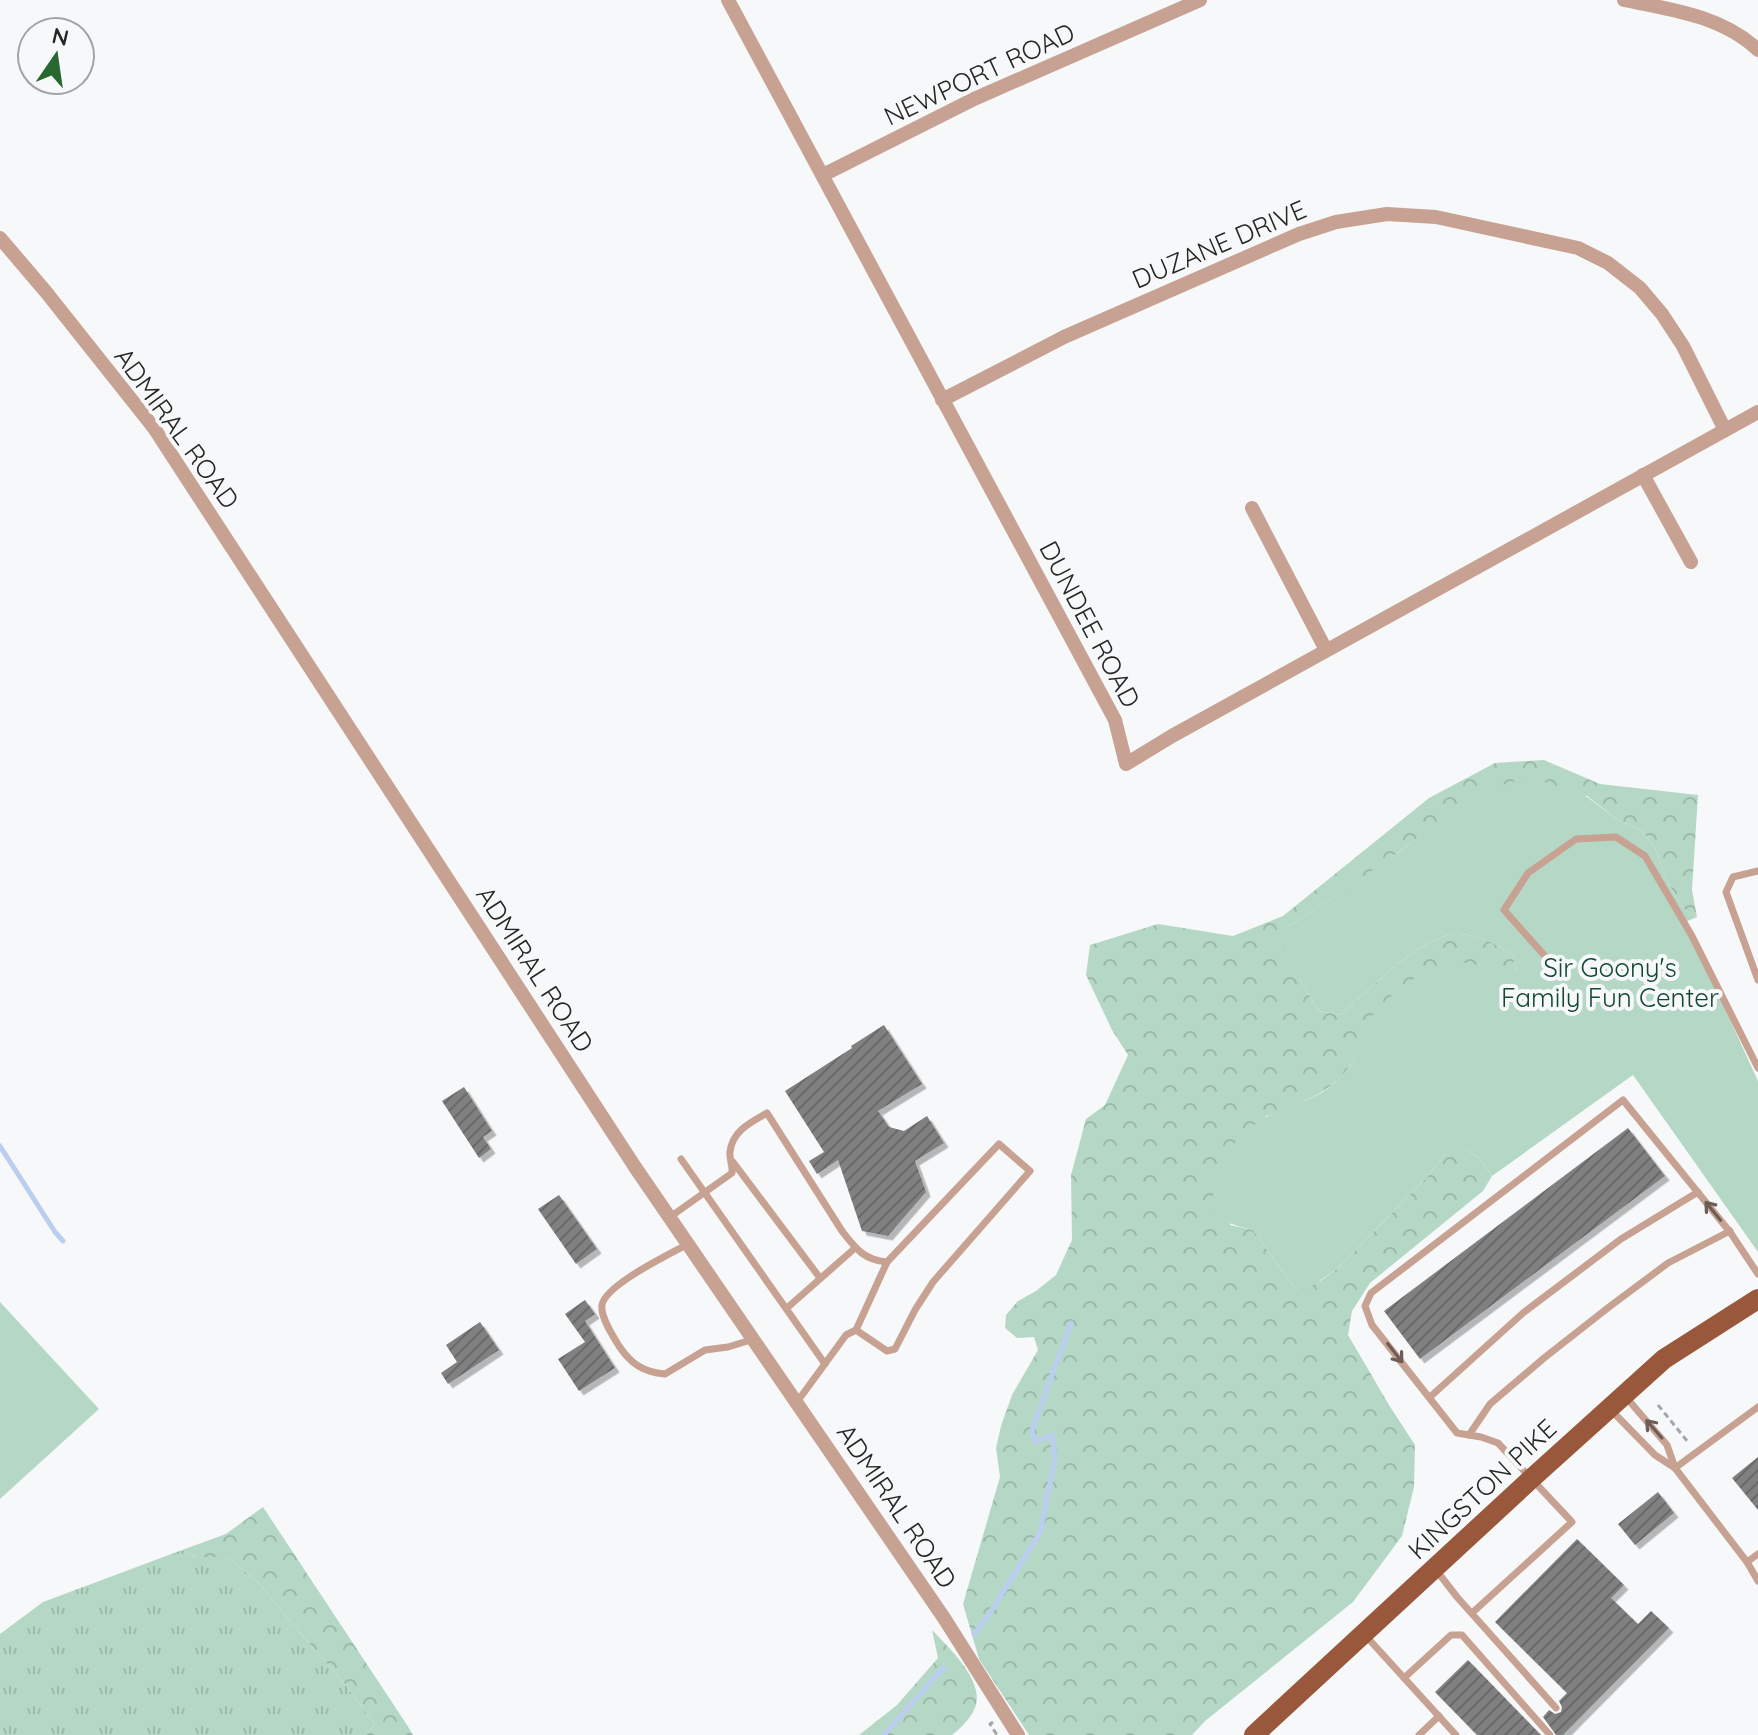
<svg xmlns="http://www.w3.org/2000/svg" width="1758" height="1735" viewBox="0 0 1758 1735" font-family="Quicksand,sans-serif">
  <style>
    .grass { fill: url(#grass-tufts) }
    .forest { fill: url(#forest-crowns) }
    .green { fill: #b5d8c6 }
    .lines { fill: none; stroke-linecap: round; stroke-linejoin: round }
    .stream { stroke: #bccef0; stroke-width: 5 }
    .building { fill: url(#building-hatch); filter: url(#shadow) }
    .path { stroke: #a5a6a6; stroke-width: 3; stroke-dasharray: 6 4; stroke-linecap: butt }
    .lane { stroke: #c7a191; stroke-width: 7 }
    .street { stroke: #c7a191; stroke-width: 14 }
    .primary { stroke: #99583b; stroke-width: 20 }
    .oneway { stroke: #6e5d56 }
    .labels { text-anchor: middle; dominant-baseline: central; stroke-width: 8; stroke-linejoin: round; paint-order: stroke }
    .street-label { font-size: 26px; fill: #262626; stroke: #f7f8f9 }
    .park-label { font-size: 26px; fill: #134834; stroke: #f7f8f9 }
  </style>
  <defs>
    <pattern id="grass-tufts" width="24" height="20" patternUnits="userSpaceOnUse" patternTransform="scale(2)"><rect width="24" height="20" fill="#b5d8c6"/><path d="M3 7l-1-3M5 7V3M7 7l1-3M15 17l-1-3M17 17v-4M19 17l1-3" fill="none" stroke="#9cb9aa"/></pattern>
    <pattern id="forest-crowns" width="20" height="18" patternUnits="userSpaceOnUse" patternTransform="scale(2)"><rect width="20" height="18" fill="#b5d8c6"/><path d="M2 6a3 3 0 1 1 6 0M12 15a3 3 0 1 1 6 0" fill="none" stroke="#9cb9aa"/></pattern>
    <pattern id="building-hatch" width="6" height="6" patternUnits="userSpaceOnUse" patternTransform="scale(2)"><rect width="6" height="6" fill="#818080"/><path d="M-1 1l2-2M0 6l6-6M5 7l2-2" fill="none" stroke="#696969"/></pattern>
    <filter id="shadow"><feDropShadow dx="4.5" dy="4.5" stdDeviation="0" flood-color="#0004"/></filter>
  </defs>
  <rect width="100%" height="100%" fill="#f7f8f9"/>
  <polygon class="grass" points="182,1550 196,1557 227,1557 258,1582 294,1626 345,1684 375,1725 366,1735 0,1735 0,1634 43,1602"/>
  <g class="forest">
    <path d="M1544 760 1600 784 1698 795 1692 890 1697 917 1685 910 1678 900 1666 879 1656 850 1643 832 1615 818 1587 796 1449 815 1370 873 1285 929 1300 980 1319 1011 1341 1015C1368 991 1420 936 1456 934 1477 933 1496 944 1513 955L1516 972 1511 977 1472 964 1356 1054C1341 1091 1300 1103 1266 1116L1230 1225 1253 1230 1293 1286 1320 1281 1338 1268 1427 1177 1445 1155 1459 1148 1468 1151 1479 1158 1492 1176 1483 1191 1370 1283 1352 1311 1348 1335 1389 1405 1415 1445 1414 1487 1402 1536 1353 1602 1205 1721 1192 1735H1029L979 1659 963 1604 1000 1477 996 1448 1001 1426 1012 1395 1038 1350 1034 1337 1017 1338 1005 1328 1006 1315 1018 1301 1036 1291 1056 1275 1072 1240 1071 1175 1086 1119 1105 1105 1128 1055 1112 1030 1086 975 1090 945 1158 924 1233 936 1283 916 1429 798 1495 763Z"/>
    <polygon points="263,1507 407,1725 413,1735 366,1735 375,1725 345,1684 294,1626 258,1582 227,1557 196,1557 182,1550 226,1534"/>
    <path d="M932 1630C948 1647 983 1679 976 1705 972 1717 962 1727 952 1735H859L897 1705 938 1658Z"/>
  </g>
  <g class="green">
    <path d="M1519 780 1544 782 1587 797 1615 818 1643 832 1656 850 1666 879 1678 900 1685 910 1697 917 1685 922 1758 1081V1252L1633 1075 1492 1176 1479 1158 1468 1151 1459 1149 1445 1155 1427 1177 1338 1268 1306 1290 1293 1286 1253 1230C1229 1224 1208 1220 1214 1189 1220 1157 1238 1133 1266 1117 1285 1105 1308 1103 1327 1089 1340 1079 1352 1067 1357 1051 1359 1044 1360 1035 1364 1028 1382 998 1422 966 1457 963 1475 961 1494 971 1510 976L1516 972 1513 955C1496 944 1476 933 1456 934 1420 936 1368 991 1341 1015L1319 1011 1300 980 1282 944 1285 929C1321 905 1358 881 1393 856 1433 828 1471 791 1519 780Z"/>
    <polygon points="0,1302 99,1409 0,1499"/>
  </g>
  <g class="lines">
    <g class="stream">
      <polyline points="0,1146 55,1232 63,1241"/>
      <polyline points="974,1634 988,1616 1040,1533 1055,1459 1052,1435 1035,1442 1032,1430 1071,1323"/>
      <polyline points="884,1735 944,1667"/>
    </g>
  </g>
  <g class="building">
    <polygon points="884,1025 922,1084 878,1111 889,1127 904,1131 927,1116 944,1143 915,1161 926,1192 888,1236 862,1231 838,1160 817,1174 809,1161 824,1152 785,1091 852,1048 851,1046"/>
    <polygon points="464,1087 492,1131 483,1137 491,1149 479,1158 442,1101"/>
    <polygon points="1628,1128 1665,1176 1420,1359 1384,1311"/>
    <polygon points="559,1195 597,1249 576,1264 538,1209"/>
    <polygon points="585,1300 595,1314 585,1321 615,1368 579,1391 558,1359 585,1342 565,1314"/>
    <polygon points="480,1322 499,1350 448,1384 441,1373 457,1362 446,1345"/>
    <polygon points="1758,1457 1758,1510 1732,1478"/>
    <polygon points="1658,1492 1674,1513 1635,1545 1618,1524"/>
    <polygon points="1577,1539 1624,1585 1611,1598 1638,1624 1651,1611 1669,1628 1563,1735 1556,1735 1543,1717 1549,1710 1555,1714 1561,1712 1562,1707 1559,1701 1567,1693 1495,1622"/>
    <polygon points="1468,1660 1533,1727 1541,1735 1477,1735 1435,1692"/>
  </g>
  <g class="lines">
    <g class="path">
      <polyline points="1658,1405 1688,1442"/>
      <polyline points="993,1722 990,1724 997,1735"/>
    </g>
    <g class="lane">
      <polyline points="1758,871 1733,877 1726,892 1758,980"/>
      <polyline points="1553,965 1504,910 1528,873 1576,839 1616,837 1645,856 1692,936 1758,1068"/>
      <polyline points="681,1159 825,1364"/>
      <polyline points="733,1162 820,1278"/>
      <path d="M670 1217 732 1173C733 1166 729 1159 730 1152 732 1131 751 1122 767 1113L842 1231C856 1249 864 1260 887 1262L999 1144 1030 1171 933 1282 915 1310 895 1349 887 1351 856 1330 846 1335 797 1402"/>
      <path d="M688 1244C670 1254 605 1285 602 1305 600 1317 613 1336 619 1346 631 1364 643 1372 665 1374L705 1350 728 1347 754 1339"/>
      <polyline points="787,1308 855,1248"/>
      <polyline points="856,1330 887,1262"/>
      <polyline points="1625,1396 1667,1445 1675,1468 1747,1562 1758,1581"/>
      <polyline points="1430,1397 1523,1313 1621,1239 1698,1192"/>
      <polyline points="1612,1411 1655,1455 1675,1468"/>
      <polyline points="1469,1435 1490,1404 1544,1358 1609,1307 1668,1263 1730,1231"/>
      <polyline points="1675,1468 1758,1407"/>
      <polyline points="1747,1562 1758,1554"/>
      <polyline points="1436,1570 1457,1597 1556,1708"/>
      <polyline points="1472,1613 1572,1522 1498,1443 1481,1437 1457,1433 1372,1325 1365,1306 1371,1293 1623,1100 1730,1232 1758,1274"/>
      <polyline points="1365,1635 1456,1735"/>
      <polyline points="1404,1678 1451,1635 1462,1635 1550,1735"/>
      <polyline points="1419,1735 1439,1716"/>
    </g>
    <g class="street">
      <polyline points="728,0 1115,720 1126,764 1172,736 1758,412"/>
      <path d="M1624 0C1670 9 1722 16 1758 50"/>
      <polyline points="823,175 974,99 1200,0"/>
      <polyline points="0,238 46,292 154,428 635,1167 944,1618 1018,1735"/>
      <polyline points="942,400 1064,337 1299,234 1336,222 1387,214 1436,217 1578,248 1608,263 1640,288 1662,314 1683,346 1725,430"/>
      <polyline points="1643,475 1691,562"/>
      <polyline points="1252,508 1326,650"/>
    </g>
    <polyline class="primary" points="1254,1735 1531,1479 1664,1359 1758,1299"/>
  </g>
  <defs><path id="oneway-shaft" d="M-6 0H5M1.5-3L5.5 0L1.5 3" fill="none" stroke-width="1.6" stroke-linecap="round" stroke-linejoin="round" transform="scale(2)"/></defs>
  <g class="oneway">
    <use href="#oneway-shaft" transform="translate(1713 1211) rotate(-129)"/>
    <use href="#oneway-shaft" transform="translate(1395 1353) rotate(52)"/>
    <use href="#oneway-shaft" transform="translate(1654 1429) rotate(-131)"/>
  </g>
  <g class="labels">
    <g class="street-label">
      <text transform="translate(979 74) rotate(-25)">NEWPORT ROAD</text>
      <text transform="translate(1219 244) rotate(-23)">DUZANE DRIVE</text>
      <text transform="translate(177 428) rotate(54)">ADMIRAL ROAD</text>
      <text transform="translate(1090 624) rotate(62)">DUNDEE ROAD</text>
      <text transform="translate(535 969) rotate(57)">ADMIRAL ROAD</text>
      <text transform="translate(1482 1489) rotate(-43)">KINGSTON PIKE</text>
      <text transform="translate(897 1506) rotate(56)">ADMIRAL ROAD</text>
    </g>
    <g class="park-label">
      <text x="1610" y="967">Sir Goony's<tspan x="1610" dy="30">Family Fun Center</tspan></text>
    </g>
  </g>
  <g transform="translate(56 56) rotate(13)"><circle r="38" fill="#f7f8f9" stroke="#a3a4a5" stroke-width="2"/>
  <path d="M0-6L14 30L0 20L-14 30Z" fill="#296730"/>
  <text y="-12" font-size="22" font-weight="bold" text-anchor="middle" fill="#262626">N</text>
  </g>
</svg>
